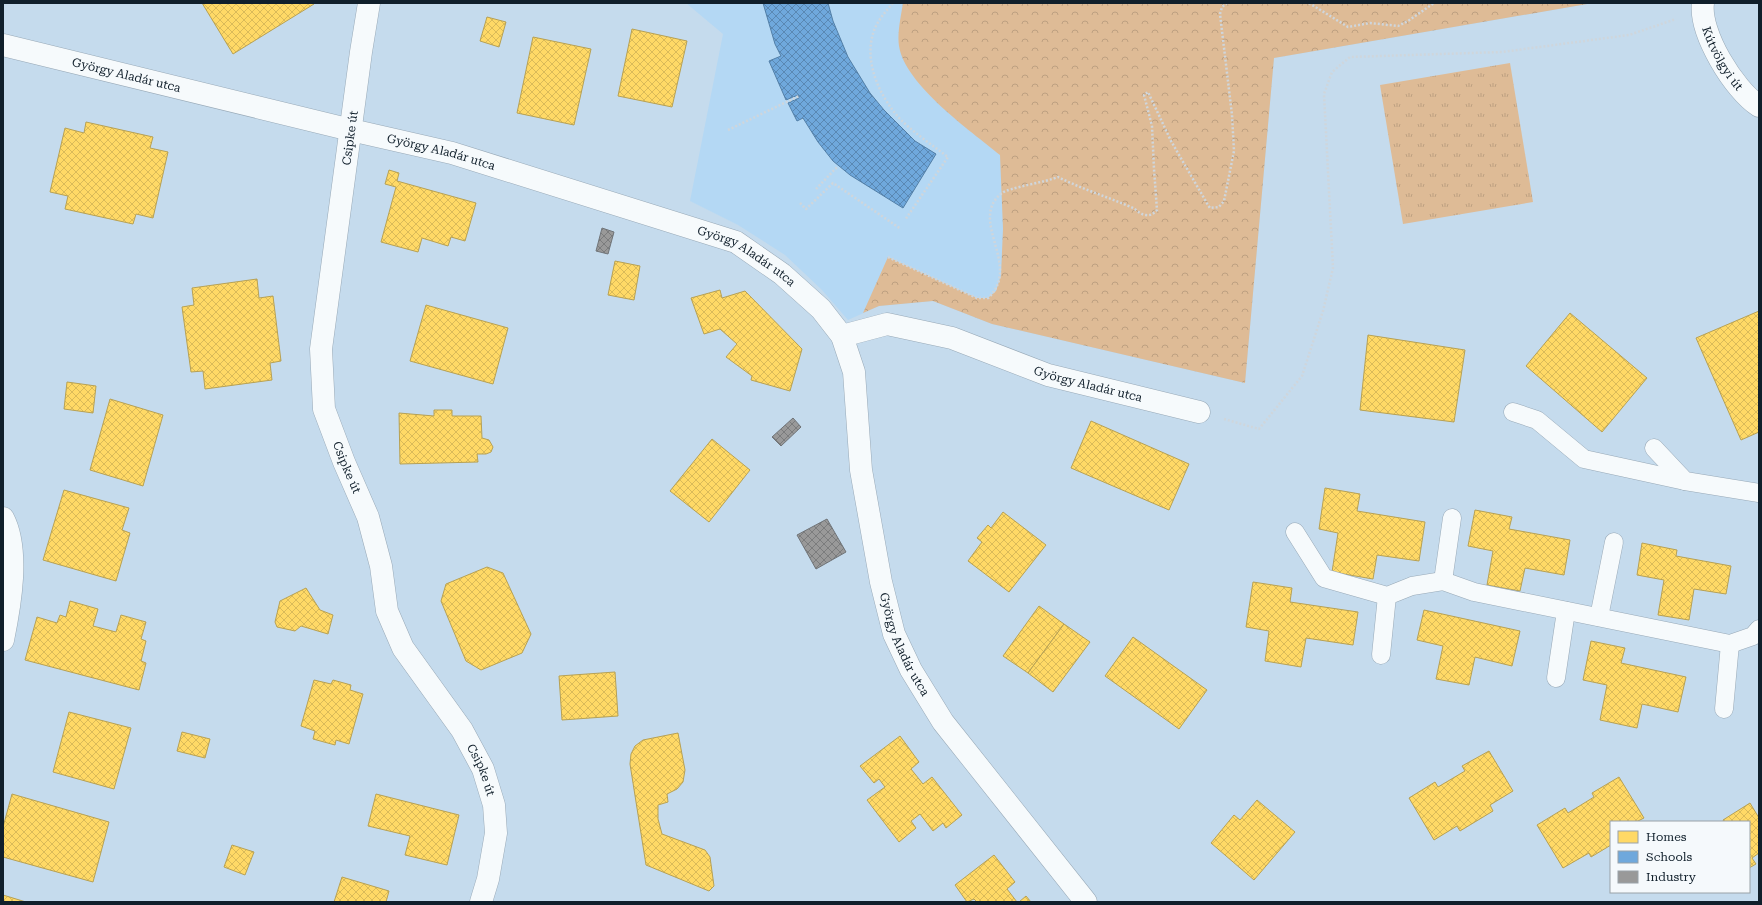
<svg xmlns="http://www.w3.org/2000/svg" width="1762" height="905" viewBox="0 0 1762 905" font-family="'Roboto Serif',serif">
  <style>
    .built { fill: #b4d8f4 }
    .forest { fill: url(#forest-crowns) }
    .park { fill: url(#park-tufts) }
    .homes { fill: url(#homes-cross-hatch); stroke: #b7a154 }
    .schools { fill: url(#schools-cross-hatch); stroke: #527fa7 }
    .industry { fill: url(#industry-cross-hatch); stroke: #707478 }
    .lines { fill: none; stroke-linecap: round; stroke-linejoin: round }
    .service-casing { stroke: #98a9b7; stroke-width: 19 }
    .minor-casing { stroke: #98a9b7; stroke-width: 23 }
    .tertiary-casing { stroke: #98a9b7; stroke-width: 23 }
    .path { stroke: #cfd6dc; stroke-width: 2.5; stroke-dasharray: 2 2; stroke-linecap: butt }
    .service { stroke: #f6fafc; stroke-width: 18 }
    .minor { stroke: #f6fafc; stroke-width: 22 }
    .tertiary { stroke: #f6fafc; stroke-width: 22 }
    .labels { text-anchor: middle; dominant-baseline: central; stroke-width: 4; stroke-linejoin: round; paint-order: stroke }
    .street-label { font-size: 12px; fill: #101f2b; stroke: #f5f9fc }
  </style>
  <defs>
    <pattern id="forest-crowns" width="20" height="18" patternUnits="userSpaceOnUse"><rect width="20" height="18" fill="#debb96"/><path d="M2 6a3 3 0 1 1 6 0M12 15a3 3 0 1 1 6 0" fill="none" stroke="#bda081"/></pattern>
    <pattern id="park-tufts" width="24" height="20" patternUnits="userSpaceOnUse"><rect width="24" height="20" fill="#debb96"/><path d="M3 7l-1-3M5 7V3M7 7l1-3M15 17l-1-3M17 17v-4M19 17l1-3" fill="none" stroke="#bda081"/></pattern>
    <pattern id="homes-cross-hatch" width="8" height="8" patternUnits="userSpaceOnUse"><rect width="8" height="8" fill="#ffd966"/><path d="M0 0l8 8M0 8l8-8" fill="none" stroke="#daba59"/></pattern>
    <pattern id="schools-cross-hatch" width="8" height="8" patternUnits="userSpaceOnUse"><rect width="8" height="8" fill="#6fa8dc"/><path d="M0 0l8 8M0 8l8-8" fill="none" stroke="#5a88b3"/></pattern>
    <pattern id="industry-cross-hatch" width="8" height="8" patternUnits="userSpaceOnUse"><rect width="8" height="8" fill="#999"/><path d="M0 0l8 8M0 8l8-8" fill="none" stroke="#7b7c7d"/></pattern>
  </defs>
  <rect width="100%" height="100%" fill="#c5dbed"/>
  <polygon class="built" points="686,3 1593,3 1274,58 1245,383 992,324 933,301 879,306 848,320 822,290 785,255 738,225 690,201 723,34"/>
  <path class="forest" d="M903 3H1593L1274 58 1245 383 992 324 933 301 879 306 863 313 888 257 977 298H988L996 291 1001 275 1003 229 1000 155C971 131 905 85 899 46 897 33 901 16 903 3Z"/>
  <polygon class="park" points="1510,63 1533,202 1403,224 1380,85"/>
  <g class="homes">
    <polygon points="202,3 314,3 314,4 233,54"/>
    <polygon points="487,17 506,22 499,47 480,41"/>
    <polygon points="632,29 687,41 672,107 618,96"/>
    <polygon points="533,37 591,49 574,125 517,113"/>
    <polygon points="86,122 153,137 150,148 168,152 153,218 136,214 133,224 65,209 68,196 50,192 65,128 84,133"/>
    <polygon points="389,170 399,173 397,181 476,203 465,241 451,237 448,246 422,238 418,252 381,242 396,187 385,184"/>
    <polygon points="615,261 640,266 634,300 608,295"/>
    <polygon points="257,279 259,298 273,296 281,361 270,363 272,380 205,389 203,371 191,372 182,307 194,305 192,288"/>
    <polygon points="720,290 722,298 745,291 802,349 790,391 751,380 752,376 726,357 737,344 720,329 704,334 691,298"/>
    <polygon points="426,305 508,328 493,384 410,361"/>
    <polygon points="1759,311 1759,432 1741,440 1696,338"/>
    <polygon points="1570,313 1647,378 1602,432 1526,366"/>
    <polygon points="1368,335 1465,350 1454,422 1360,410"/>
    <polygon points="67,382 96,386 93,413 64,409"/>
    <polygon points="110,399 163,415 143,486 90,470"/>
    <polygon points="434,410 452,410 452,416 481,416 482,438 489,440 493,447 491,452 486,454 477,454 478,462 400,464 399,413 434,416"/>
    <polygon points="1091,421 1189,464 1169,510 1071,468"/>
    <polygon points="712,439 750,470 709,522 670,491"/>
    <polygon points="1325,488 1360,494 1357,511 1425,522 1419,561 1377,555 1373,579 1332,572 1338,533 1319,529"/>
    <polygon points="64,490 129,508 122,530 130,533 116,581 43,560"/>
    <polygon points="1475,510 1512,517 1509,529 1570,540 1564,575 1525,568 1520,591 1487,585 1493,551 1468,546"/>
    <polygon points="1003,512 1046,545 1009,592 968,561 982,542 977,538 988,525 991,528"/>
    <polygon points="1642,543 1677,550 1676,556 1731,566 1726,594 1694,589 1689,620 1658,615 1664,580 1637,575"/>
    <polygon points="487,567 503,573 531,634 522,653 481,670 466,661 441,601 446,584"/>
    <polygon points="1253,582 1292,588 1290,602 1358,612 1353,645 1306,638 1301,667 1265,661 1269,631 1246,627"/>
    <polygon points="306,588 320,610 333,615 328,634 301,626 295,631 277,627 275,622 280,601"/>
    <polygon points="70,601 98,609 93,626 116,632 121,615 146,622 141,639 146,641 141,661 146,663 139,690 25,660 37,617 57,623 60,615 66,617"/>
    <polygon points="1039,606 1064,624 1028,673 1003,656"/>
    <polygon points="1424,610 1520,631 1512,666 1475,657 1469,685 1436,679 1443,646 1417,640"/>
    <polygon points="1064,624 1090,642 1053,692 1028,673"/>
    <polygon points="1133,637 1207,690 1179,729 1105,676"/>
    <polygon points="1591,641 1625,648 1621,663 1686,677 1678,712 1642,704 1637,728 1600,720 1607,685 1583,680"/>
    <polygon points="615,672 618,716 562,720 559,676"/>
    <polygon points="314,680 331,684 333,680 351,685 350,690 363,694 349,744 336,740 335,745 313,739 315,731 301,726"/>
    <polygon points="69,712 131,728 114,789 53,772"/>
    <polygon points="182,732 210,739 205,758 177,751"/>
    <polygon points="678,733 685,770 683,782 677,789 667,794 668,802 658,805 658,819 662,834 705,850 710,857 714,886 709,891 646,865 630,764 631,754 635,746 643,740"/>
    <polygon points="900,736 919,762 911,769 923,784 932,777 962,815 946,828 943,823 933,831 920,814 911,821 916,828 899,842 867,800 885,787 879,779 874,783 860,766"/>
    <polygon points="1489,751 1513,791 1490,805 1493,811 1460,831 1457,826 1434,840 1409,798 1435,782 1438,787 1465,771 1462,766"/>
    <polygon points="1619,777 1644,818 1636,822 1611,822 1611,845 1591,857 1589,853 1563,868 1537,825 1565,808 1568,813 1594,797 1592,793"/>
    <polygon points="12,794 109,822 93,882 3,857 3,827"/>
    <polygon points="376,794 459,815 447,865 405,855 410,836 368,826"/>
    <polygon points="1257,800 1295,832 1254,880 1211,843 1234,815 1240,820"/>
    <polygon points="1750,803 1759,818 1759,853 1752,858 1756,864 1749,868 1749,822 1724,822 1723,820"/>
    <polygon points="232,845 254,852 245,875 224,867"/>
    <polygon points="994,855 1015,882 1007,889 1017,902 977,902 974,899 967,902 955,885"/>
    <polygon points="342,877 389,891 386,902 334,902"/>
    <polygon points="3,895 26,902 3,902"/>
    <polygon points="1026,896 1031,902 1019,902"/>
  </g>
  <polygon class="schools" points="763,3 828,3 833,21 848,57 870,93 884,110 915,141 936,154 903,208 850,175 833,161 818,142 803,118 797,121 788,103 799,98 798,95 786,100 769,61 781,56 775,44"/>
  <g class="industry">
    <polygon points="602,228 614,232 608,254 596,251"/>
    <polygon points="793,418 801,427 781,446 772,437"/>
    <polygon points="827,519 846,552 816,569 797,535"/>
  </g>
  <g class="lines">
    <defs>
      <g id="service">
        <polyline points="1513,412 1537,420 1584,459 1685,481"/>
        <polyline points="1654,448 1685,481 1759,493"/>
        <polyline points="1295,532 1324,578 1387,596 1412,586 1443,581 1474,592 1730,644 1753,636 1759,629"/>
        <polyline points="1443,581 1452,518"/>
        <polyline points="1599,617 1614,542"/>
        <polyline points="1381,655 1387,596"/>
        <polyline points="1556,678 1566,611"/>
        <polyline points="1724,709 1730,644"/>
      </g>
      <g id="minor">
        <path id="s1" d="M369 3 361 52 321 349 324 409 344 462 368 517 381 566 387 611 403 648 462 730 483 769 494 805 496 833 488 879 481 902"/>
        <path id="s2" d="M3 45 351 130 452 153 736 242 782 274 821 309 842 336 854 372 861 470 881 582 894 634 911 670 943 722 1086 902"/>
        <path id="s3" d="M842 336 887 324 952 338 1048 375 1199 412"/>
        <path d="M3 518C20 550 10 606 3 640"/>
      </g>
      <g id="tertiary">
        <path id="s4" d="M1703 3C1699 33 1734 90 1759 106"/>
      </g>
    </defs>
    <use href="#service" class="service-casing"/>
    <use href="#minor" class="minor-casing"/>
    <use href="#tertiary" class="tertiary-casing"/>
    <g class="path">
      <path d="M893 3C886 11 879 19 875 28 862 59 879 96 900 119 914 133 932 145 948 157L905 220"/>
      <polyline points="1309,3 1348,27 1370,23 1398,26 1408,21 1434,3"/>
      <polyline points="728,130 799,96"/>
      <polyline points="816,189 838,166"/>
      <polyline points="800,203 806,209 833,183 901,229"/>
      <path d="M888 257 977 298H988C1023 266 967 220 1002 193 1008 188 1046 182 1058 177 1082 189 1108 197 1133 208 1137 210 1141 215 1146 215 1151 216 1154 213 1157 210L1154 169 1152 126 1144 95 1148 92 1171 141 1208 205 1210 208 1219 207 1224 201 1234 151 1232 115 1220 14 1222 7 1227 3"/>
      <polyline points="1224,419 1259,429 1302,376 1323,311 1333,268 1324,94 1332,72 1350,57 1502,52 1629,35 1676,19"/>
    </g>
    <use href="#service" class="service"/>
    <use href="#minor" class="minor"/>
    <use href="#tertiary" class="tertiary"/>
  </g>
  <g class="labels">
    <g class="street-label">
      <text stroke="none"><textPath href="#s4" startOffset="60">Kútvölgyi út</textPath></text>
      <text stroke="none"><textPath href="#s2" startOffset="127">György Aladár utca</textPath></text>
      <text transform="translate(350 138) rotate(-82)">Csipke út</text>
      <text stroke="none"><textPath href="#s2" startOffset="451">György Aladár utca</textPath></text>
      <text stroke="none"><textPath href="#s2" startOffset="775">György Aladár utca</textPath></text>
      <text stroke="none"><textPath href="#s3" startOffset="257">György Aladár utca</textPath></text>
      <text stroke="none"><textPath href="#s1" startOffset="472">Csipke út</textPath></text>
      <text stroke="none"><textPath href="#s2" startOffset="1219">György Aladár utca</textPath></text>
      <text stroke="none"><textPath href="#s1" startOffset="808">Csipke út</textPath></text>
    </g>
  </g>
  <rect width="1762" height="905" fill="none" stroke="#101f2b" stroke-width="8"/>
  <rect x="1610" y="821" width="140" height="72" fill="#f5f9fc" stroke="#99a2a8"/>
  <rect x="1618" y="831" width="20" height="12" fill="#ffd966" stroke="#99a2a8"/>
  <text x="1646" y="841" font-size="12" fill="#101f2b">Homes</text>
  <rect x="1618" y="851" width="20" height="12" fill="#6fa8dc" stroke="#99a2a8"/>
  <text x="1646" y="861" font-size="12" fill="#101f2b">Schools</text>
  <rect x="1618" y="871" width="20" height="12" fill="#999999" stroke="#99a2a8"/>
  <text x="1646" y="881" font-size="12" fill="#101f2b">Industry</text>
</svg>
